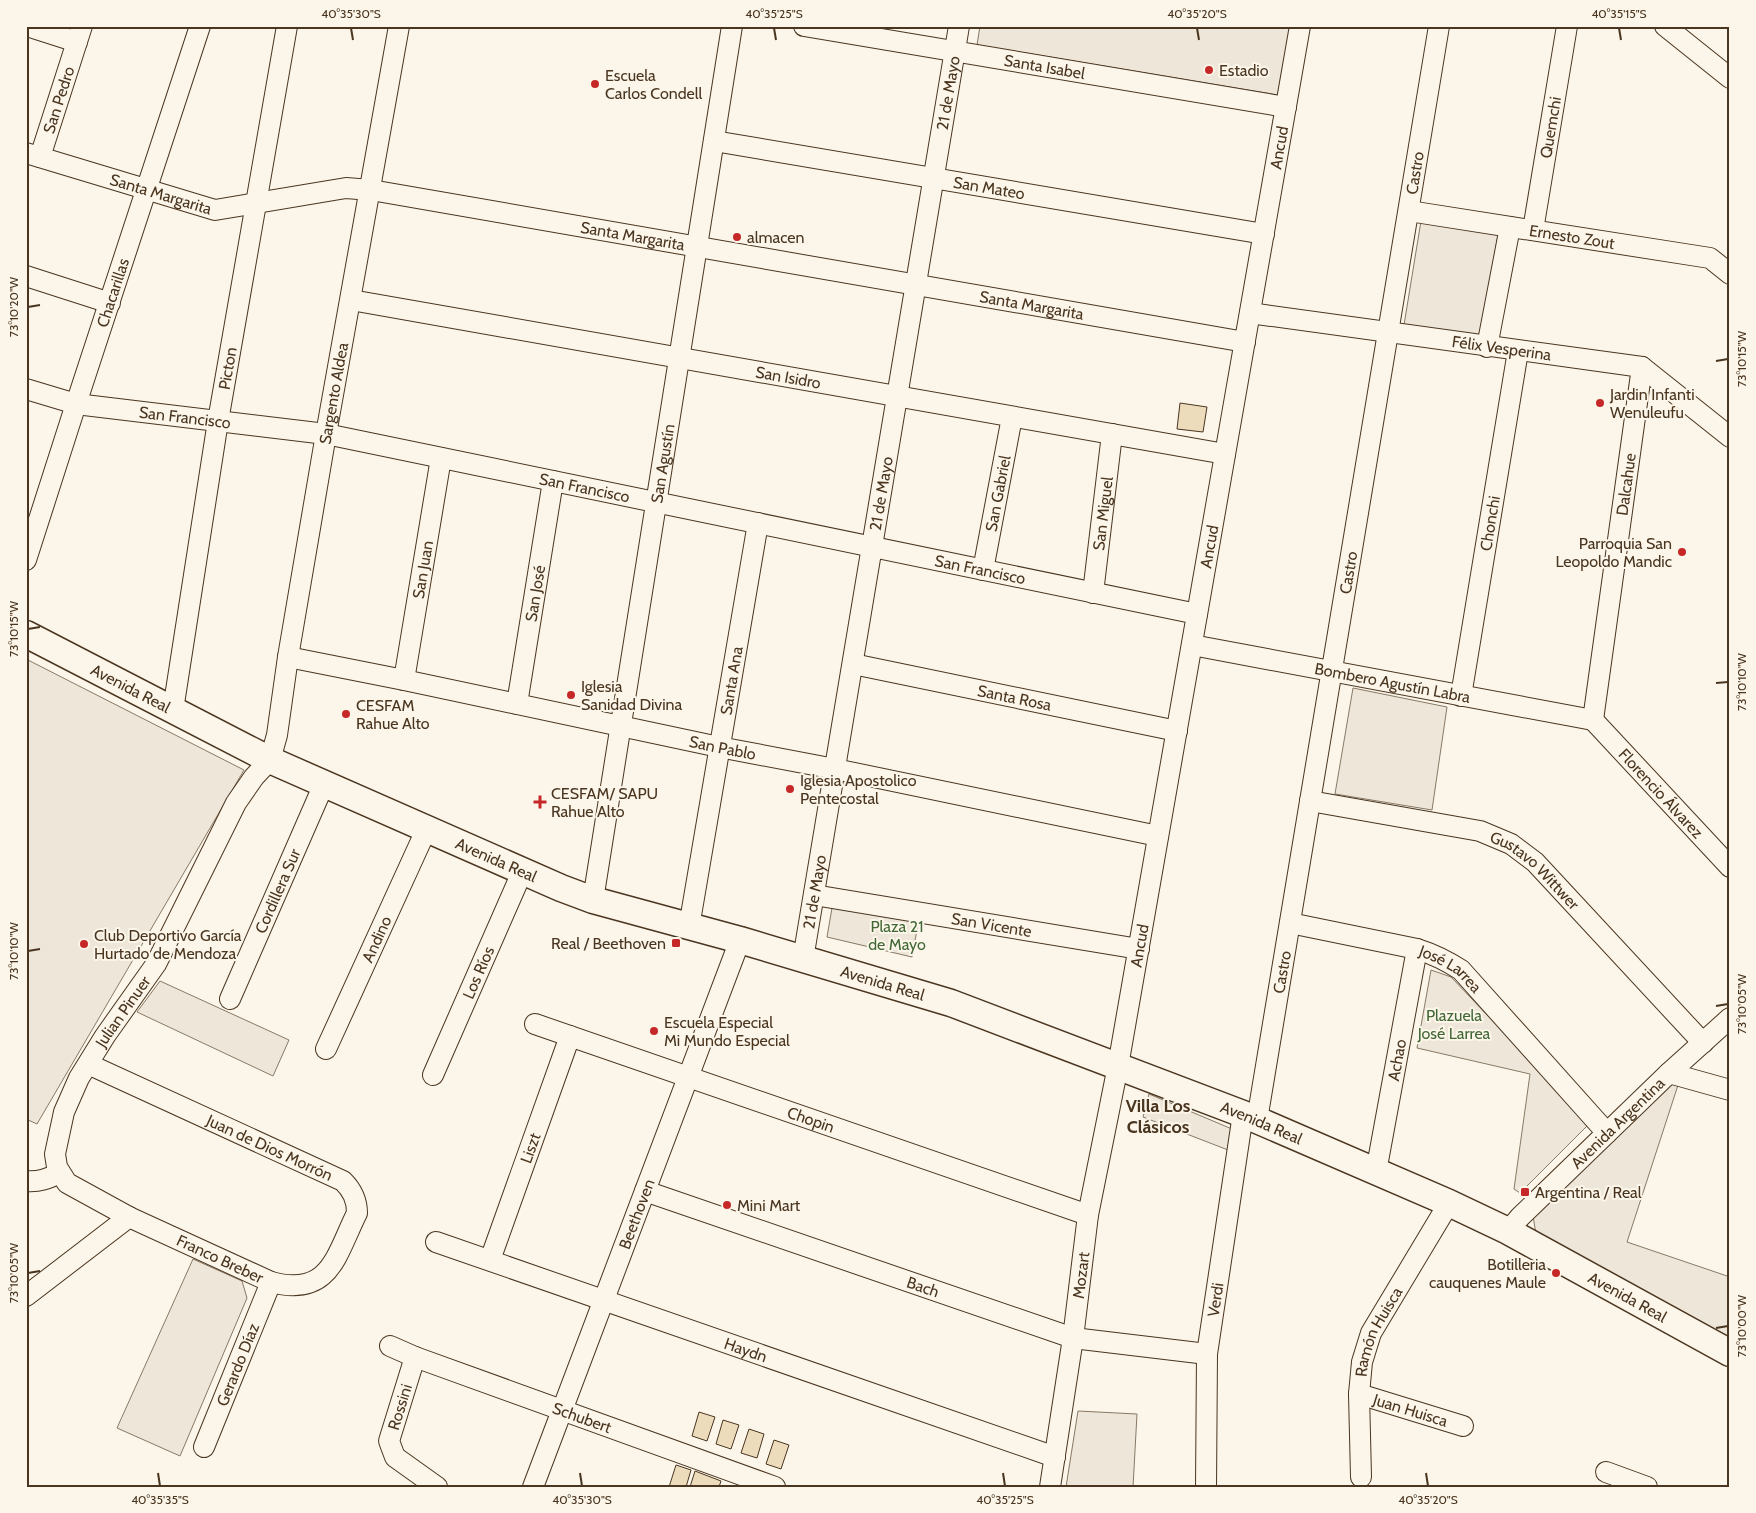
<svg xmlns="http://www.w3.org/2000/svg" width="1756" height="1513" viewBox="0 0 1756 1513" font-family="Cabin,sans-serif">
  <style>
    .green { fill: #ede6d9; stroke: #887966 }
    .building { fill: #ecdcbc; stroke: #4a3520 }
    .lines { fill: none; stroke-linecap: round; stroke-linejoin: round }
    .minor-casing { stroke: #4a3520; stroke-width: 22 }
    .major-casing { stroke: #4a3520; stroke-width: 29 }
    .minor { stroke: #fbf6e9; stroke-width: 20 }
    .major { stroke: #fbf6e9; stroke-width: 26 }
    .ticks { fill: none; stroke: #4a3520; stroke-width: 2 }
    .poi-dot { fill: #c62828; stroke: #fbf6e9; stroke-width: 2 }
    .labels { text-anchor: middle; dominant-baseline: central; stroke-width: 4; stroke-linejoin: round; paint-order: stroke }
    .street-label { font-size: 16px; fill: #4a3520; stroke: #fbf6e9 }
    .poi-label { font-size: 16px; fill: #4a3520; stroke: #fbf6e9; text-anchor: start }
    .park-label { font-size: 16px; fill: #436837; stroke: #fbf6e9 }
    .neighbourhood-label { font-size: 18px; font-weight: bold; fill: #4a3520; stroke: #fbf6e9 }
    .neatline { fill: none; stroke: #4a3520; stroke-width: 2 }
    .ticks-label { font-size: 12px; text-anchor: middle; fill: #4a3520 }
  </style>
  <rect width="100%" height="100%" fill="#fbf6e9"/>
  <g class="green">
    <polygon points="980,26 1296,26 1284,96 977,45"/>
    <polygon points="1421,221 1498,234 1482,337 1404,325"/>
    <polygon points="26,659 244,770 37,1124 26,1119"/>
    <polygon points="1353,688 1447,707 1432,810 1335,794"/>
    <polygon points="832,908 919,919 912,957 827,937"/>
    <polygon points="1431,970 1451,977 1590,1123 1520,1193 1514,1189 1530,1074 1417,1048"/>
    <polygon points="160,981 289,1040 273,1076 137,1012"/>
    <polygon points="1675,1080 1679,1082 1627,1242 1730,1277 1730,1343 1536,1234 1533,1216"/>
    <polygon points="1149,1094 1232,1129 1228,1150 1143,1117"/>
    <polygon points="193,1259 242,1281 247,1298 180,1456 117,1428"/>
    <polygon points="1078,1411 1137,1414 1133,1487 1066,1487"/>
  </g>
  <g class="building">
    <polygon points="1180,403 1207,407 1203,432 1177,429"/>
    <polygon points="699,1412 715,1417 707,1441 692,1436"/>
    <polygon points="723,1420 739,1425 731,1449 716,1444"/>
    <polygon points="749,1429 764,1434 757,1458 741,1453"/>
    <polygon points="774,1440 789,1445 781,1469 766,1464"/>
    <polygon points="676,1465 691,1470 686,1487 669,1487"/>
    <polygon points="695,1471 721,1481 719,1487 690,1487"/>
  </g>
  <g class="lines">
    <defs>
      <g id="minor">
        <polyline points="27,26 77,42"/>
        <path id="s1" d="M804 26 1286 107"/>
        <polyline points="1665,26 1730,78"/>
        <path id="s2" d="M714 141 1264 234"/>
        <path id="s3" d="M26 153 215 210 346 188 371 190 1245 342"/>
        <path id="s4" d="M40 157 82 26"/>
        <path id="s5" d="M1409 211 1710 258 1730 274"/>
        <path id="s6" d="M1533 230 1567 26"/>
        <polyline points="26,276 110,303"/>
        <path id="s7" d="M351 300 1225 454"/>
        <path id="s8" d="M1250 313 1642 367 1730 437"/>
        <polyline points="1487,347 1510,227"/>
        <path id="s9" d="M26 389 76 404 326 434 1197 614"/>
        <path id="s10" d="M26 560 76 404 200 26"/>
        <path id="s11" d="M983 570 1012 417"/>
        <path id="s12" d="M1093 593 1112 434"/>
        <path id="s13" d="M1192 645 1593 720"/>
        <path id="s14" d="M288 657 404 680 719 747 835 769 1158 836"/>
        <path id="s15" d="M853 664 1177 731"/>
        <path id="s16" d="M404 680 441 458"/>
        <path id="s17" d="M1461 696 1518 351"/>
        <path id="s18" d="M517 704 553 481"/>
        <path id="s19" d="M173 710 218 421 287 26"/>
        <path id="s20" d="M1593 720 1642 367"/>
        <path id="s21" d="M1593 720 1730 867"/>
        <path id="s22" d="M1310 801 1480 831 1511 844 1535 862 1703 1043"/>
        <path id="s23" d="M814 895 1139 949"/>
        <path id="s24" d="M593 900 732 26"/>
        <path id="s25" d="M1290 923 1417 949C1433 954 1447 961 1461 970L1607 1133"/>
        <path id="s26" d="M689 927 758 523"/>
        <path id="s27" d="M803 959 959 26"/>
        <path id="s28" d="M230 999 324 784"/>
        <path id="s29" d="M535 1024 1088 1215"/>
        <path id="s30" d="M326 1049 427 828"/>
        <path id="s31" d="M88 1064 343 1181C352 1190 357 1199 357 1213 336 1255 330 1298 271 1282L129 1217 67 1183 57 1167 55 1154 64 1112 79 1078 105 1036 156 964 236 803 254 777 270 760 277 735 288 657 326 434 399 26"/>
        <polyline points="1669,1073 1730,1090"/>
        <path id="s32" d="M433 1075 523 870"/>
        <path id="s33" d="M1257 1120 1439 26"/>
        <path id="s34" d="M1376 1172 1417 949"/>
        <path d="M26 1181C39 1182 48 1179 59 1173"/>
        <path id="s35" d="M645 1191 1073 1338 1207 1354"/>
        <path id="s36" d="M1508 1231 1520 1217 1669 1073 1730 1018"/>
        <path id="s37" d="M436 1242 1055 1457"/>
        <path id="s38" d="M490 1260 570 1036"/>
        <polyline points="26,1296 129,1217"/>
        <path id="s39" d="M390 1346 415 1357 775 1487"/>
        <polyline points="415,1357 389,1441 395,1457 437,1487"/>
        <path id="s40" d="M1359 1394 1463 1426"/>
        <path id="s41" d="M204 1447 271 1282"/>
        <polyline points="1606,1472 1647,1487"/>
        <path id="s42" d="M1361 1477 1359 1394 1362 1362 1371 1333 1449 1203"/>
        <path id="s43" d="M533 1487 740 940"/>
        <path id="s44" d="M1050 1487 1073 1338 1088 1215 1118 1066 1300 26"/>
        <path id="s45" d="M1206 1487 1207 1354 1243 1114"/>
      </g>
      <g id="major">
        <path id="s46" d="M26 634 270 760 561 888 593 900 740 940 951 1003 1243 1114 1449 1203 1508 1231 1730 1353"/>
      </g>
    </defs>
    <use href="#minor" class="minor-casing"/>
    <use href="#major" class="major-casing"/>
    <use href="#minor" class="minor"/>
    <use href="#major" class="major"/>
  </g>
  <path class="ticks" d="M351 28 353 40M774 28 776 40M1197 28 1199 40M1619 28 1621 40M28 307 40 305M1716 361 1728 359M28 629 40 627M1716 683 1728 682M28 951 40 949M1716 1006 1728 1004M28 1273 40 1271M1716 1328 1728 1326M158 1473 160 1486M580 1473 582 1486M1003 1473 1005 1486M1426 1473 1428 1486"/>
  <g class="poi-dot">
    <circle cx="1209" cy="70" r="5"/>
    <circle cx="595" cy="84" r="5"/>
    <circle cx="737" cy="237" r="5"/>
    <circle cx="1600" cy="403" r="5"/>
    <circle cx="1682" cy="552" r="5"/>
    <circle cx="571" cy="695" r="5"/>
    <circle cx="346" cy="714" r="5"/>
    <circle cx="790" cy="789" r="5"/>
    <path d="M537.5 794.5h5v5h5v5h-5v5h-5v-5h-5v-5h5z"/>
    <rect x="671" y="938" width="10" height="10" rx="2.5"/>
    <circle cx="84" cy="944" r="5"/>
    <circle cx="654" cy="1031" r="5"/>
    <rect x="1520" y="1187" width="10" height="10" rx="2.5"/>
    <circle cx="727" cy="1205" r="5"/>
    <circle cx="1556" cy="1273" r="5"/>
  </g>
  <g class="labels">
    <g class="street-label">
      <text stroke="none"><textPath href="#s1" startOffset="244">Santa Isabel</textPath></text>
      <text stroke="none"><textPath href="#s27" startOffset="878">21 de Mayo</textPath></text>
      <text stroke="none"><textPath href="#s4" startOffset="60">San Pedro</textPath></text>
      <text stroke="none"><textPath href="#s6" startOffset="104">Quemchi</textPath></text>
      <text stroke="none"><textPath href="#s44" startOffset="1359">Ancud</textPath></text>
      <text stroke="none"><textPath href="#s33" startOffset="960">Castro</textPath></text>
      <text stroke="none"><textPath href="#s2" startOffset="279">San Mateo</textPath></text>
      <text stroke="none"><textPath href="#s3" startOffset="141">Santa Margarita</textPath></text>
      <text stroke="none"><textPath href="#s3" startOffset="621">Santa Margarita</textPath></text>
      <text stroke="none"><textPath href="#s5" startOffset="165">Ernesto Zout</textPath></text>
      <text stroke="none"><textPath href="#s10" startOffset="281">Chacarillas</textPath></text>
      <text stroke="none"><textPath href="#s3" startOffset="1026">Santa Margarita</textPath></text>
      <text stroke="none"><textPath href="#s8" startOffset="254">Félix Vesperina</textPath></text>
      <text stroke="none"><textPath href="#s19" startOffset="346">Picton</textPath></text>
      <text stroke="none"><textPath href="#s7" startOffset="444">San Isidro</textPath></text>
      <text stroke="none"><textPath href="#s31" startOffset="1526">Sargento Aldea</textPath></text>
      <text stroke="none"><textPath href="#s9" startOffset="162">San Francisco</textPath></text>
      <text stroke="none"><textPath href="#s24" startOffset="442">San Agustín</textPath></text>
      <text stroke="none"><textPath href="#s20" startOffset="238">Dalcahue</textPath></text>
      <text stroke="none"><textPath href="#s9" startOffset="568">San Francisco</textPath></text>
      <text stroke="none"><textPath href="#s27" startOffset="472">21 de Mayo</textPath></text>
      <text stroke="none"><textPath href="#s11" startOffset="78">San Gabriel</textPath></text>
      <text stroke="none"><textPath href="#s12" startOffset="80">San Miguel</textPath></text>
      <text stroke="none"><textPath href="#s17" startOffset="175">Chonchi</textPath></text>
      <text stroke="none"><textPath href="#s44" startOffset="954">Ancud</textPath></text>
      <text stroke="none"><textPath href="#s16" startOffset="112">San Juan</textPath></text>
      <text stroke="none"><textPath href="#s9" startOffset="972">San Francisco</textPath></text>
      <text stroke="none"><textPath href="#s33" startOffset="555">Castro</textPath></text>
      <text stroke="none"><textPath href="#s18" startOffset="112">San José</textPath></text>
      <text stroke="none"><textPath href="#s26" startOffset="250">Santa Ana</textPath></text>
      <text stroke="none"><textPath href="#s13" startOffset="204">Bombero Agustín Labra</textPath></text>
      <text stroke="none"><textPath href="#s46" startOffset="118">Avenida Real</textPath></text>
      <text stroke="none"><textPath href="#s15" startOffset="165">Santa Rosa</textPath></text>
      <text stroke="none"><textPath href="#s14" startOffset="444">San Pablo</textPath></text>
      <text stroke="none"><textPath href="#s21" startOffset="100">Florencio Álvarez</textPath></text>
      <text stroke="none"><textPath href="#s46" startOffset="522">Avenida Real</textPath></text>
      <text stroke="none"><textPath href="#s22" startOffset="241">Gustavo Wittwer</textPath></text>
      <text stroke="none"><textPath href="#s28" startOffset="118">Cordillera Sur</textPath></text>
      <text stroke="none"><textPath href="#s27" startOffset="68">21 de Mayo</textPath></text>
      <text stroke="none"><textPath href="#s23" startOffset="180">San Vicente</textPath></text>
      <text stroke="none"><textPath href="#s30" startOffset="121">Andino</textPath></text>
      <text stroke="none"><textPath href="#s44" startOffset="549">Ancud</textPath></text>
      <text stroke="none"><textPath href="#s32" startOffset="112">Los Ríos</textPath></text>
      <text stroke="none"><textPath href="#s25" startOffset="169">José Larrea</textPath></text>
      <text stroke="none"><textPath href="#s33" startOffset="150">Castro</textPath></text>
      <text stroke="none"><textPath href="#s46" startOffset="928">Avenida Real</textPath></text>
      <text stroke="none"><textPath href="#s31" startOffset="861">Julian Pinuer</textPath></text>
      <text stroke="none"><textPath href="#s34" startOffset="114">Achao</textPath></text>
      <text stroke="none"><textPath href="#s29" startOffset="292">Chopin</textPath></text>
      <text stroke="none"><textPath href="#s46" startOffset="1332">Avenida Real</textPath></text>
      <text stroke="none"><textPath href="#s36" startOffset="154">Avenida Argentina</textPath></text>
      <text stroke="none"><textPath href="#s31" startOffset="200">Juan de Dios Morrón</textPath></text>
      <text stroke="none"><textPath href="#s38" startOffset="119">Liszt</textPath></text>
      <text stroke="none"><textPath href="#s43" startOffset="292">Beethoven</textPath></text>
      <text transform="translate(220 1259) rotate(25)">Franco Breber</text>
      <text stroke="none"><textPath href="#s44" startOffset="214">Mozart</textPath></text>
      <text stroke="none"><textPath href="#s35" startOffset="294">Bach</textPath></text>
      <text stroke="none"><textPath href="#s46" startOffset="1738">Avenida Real</textPath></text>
      <text stroke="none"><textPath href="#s45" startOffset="188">Verdi</textPath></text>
      <text stroke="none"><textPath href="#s42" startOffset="149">Ramón Huisca</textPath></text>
      <text stroke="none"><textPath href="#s37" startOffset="328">Haydn</textPath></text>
      <text stroke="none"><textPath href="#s41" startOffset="89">Gerardo Díaz</textPath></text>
      <text transform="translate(400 1407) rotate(-73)">Rossini</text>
      <text stroke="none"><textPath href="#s40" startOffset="54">Juan Huisca</textPath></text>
      <text stroke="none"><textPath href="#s39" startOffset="205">Schubert</textPath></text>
    </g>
    <g class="poi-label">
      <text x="1219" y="70">Estadio</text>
      <text x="605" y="75">Escuela<tspan x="605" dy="18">Carlos Condell</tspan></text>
      <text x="747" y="237">almacen</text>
      <text x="1610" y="394">Jardin Infanti<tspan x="1610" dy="18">Wenuleufu</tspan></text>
      <text x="1672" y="543" text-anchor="end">Parroquia San<tspan x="1672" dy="18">Leopoldo Mandic</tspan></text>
      <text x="581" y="686">Iglesia<tspan x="581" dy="18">Sanidad Divina</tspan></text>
      <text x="356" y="705">CESFAM<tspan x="356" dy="18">Rahue Alto</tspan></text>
      <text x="800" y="780">Iglesia Apostolico<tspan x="800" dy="18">Pentecostal</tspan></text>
      <text x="551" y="793">CESFAM/ SAPU<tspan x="551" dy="18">Rahue Alto</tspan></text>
      <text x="94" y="935">Club Deportivo García<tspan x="94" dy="18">Hurtado de Mendoza</tspan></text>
      <text x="666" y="943" text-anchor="end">Real / Beethoven</text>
      <text x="664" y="1022">Escuela Especial<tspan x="664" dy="18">Mi Mundo Especial</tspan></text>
      <text x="1535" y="1192">Argentina / Real</text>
      <text x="737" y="1205">Mini Mart</text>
      <text x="1546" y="1264" text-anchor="end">Botilleria<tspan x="1546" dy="18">cauquenes Maule</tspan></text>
    </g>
    <g class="park-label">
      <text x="897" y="926">Plaza 21<tspan x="897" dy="18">de Mayo</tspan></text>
      <text x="1454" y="1015">Plazuela<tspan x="1454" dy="18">José Larrea</tspan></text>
    </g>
    <g class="neighbourhood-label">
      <text x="1158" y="1106">Villa Los<tspan x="1158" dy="21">Clásicos</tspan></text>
    </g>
  </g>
  <rect width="1756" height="1513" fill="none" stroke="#fbf6e9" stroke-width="55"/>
  <rect x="28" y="28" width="1700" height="1458" class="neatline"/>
  <g class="ticks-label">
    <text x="351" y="18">40°35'30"S</text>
    <text x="774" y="18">40°35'25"S</text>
    <text x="1197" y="18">40°35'20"S</text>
    <text x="1619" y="18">40°35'15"S</text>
    <text transform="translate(14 307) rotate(-90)" y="4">73°10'20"W</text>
    <text transform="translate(1742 359) rotate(-90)" y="4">73°10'15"W</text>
    <text transform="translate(14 629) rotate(-90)" y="4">73°10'15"W</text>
    <text transform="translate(1742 682) rotate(-90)" y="4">73°10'10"W</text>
    <text transform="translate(14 951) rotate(-90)" y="4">73°10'10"W</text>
    <text transform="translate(1742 1004) rotate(-90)" y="4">73°10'05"W</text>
    <text transform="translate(14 1273) rotate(-90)" y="4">73°10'05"W</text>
    <text transform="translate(1742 1326) rotate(-90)" y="4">73°10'00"W</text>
    <text x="160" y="1504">40°35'35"S</text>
    <text x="582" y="1504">40°35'30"S</text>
    <text x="1005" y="1504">40°35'25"S</text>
    <text x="1428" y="1504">40°35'20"S</text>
  </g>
</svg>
